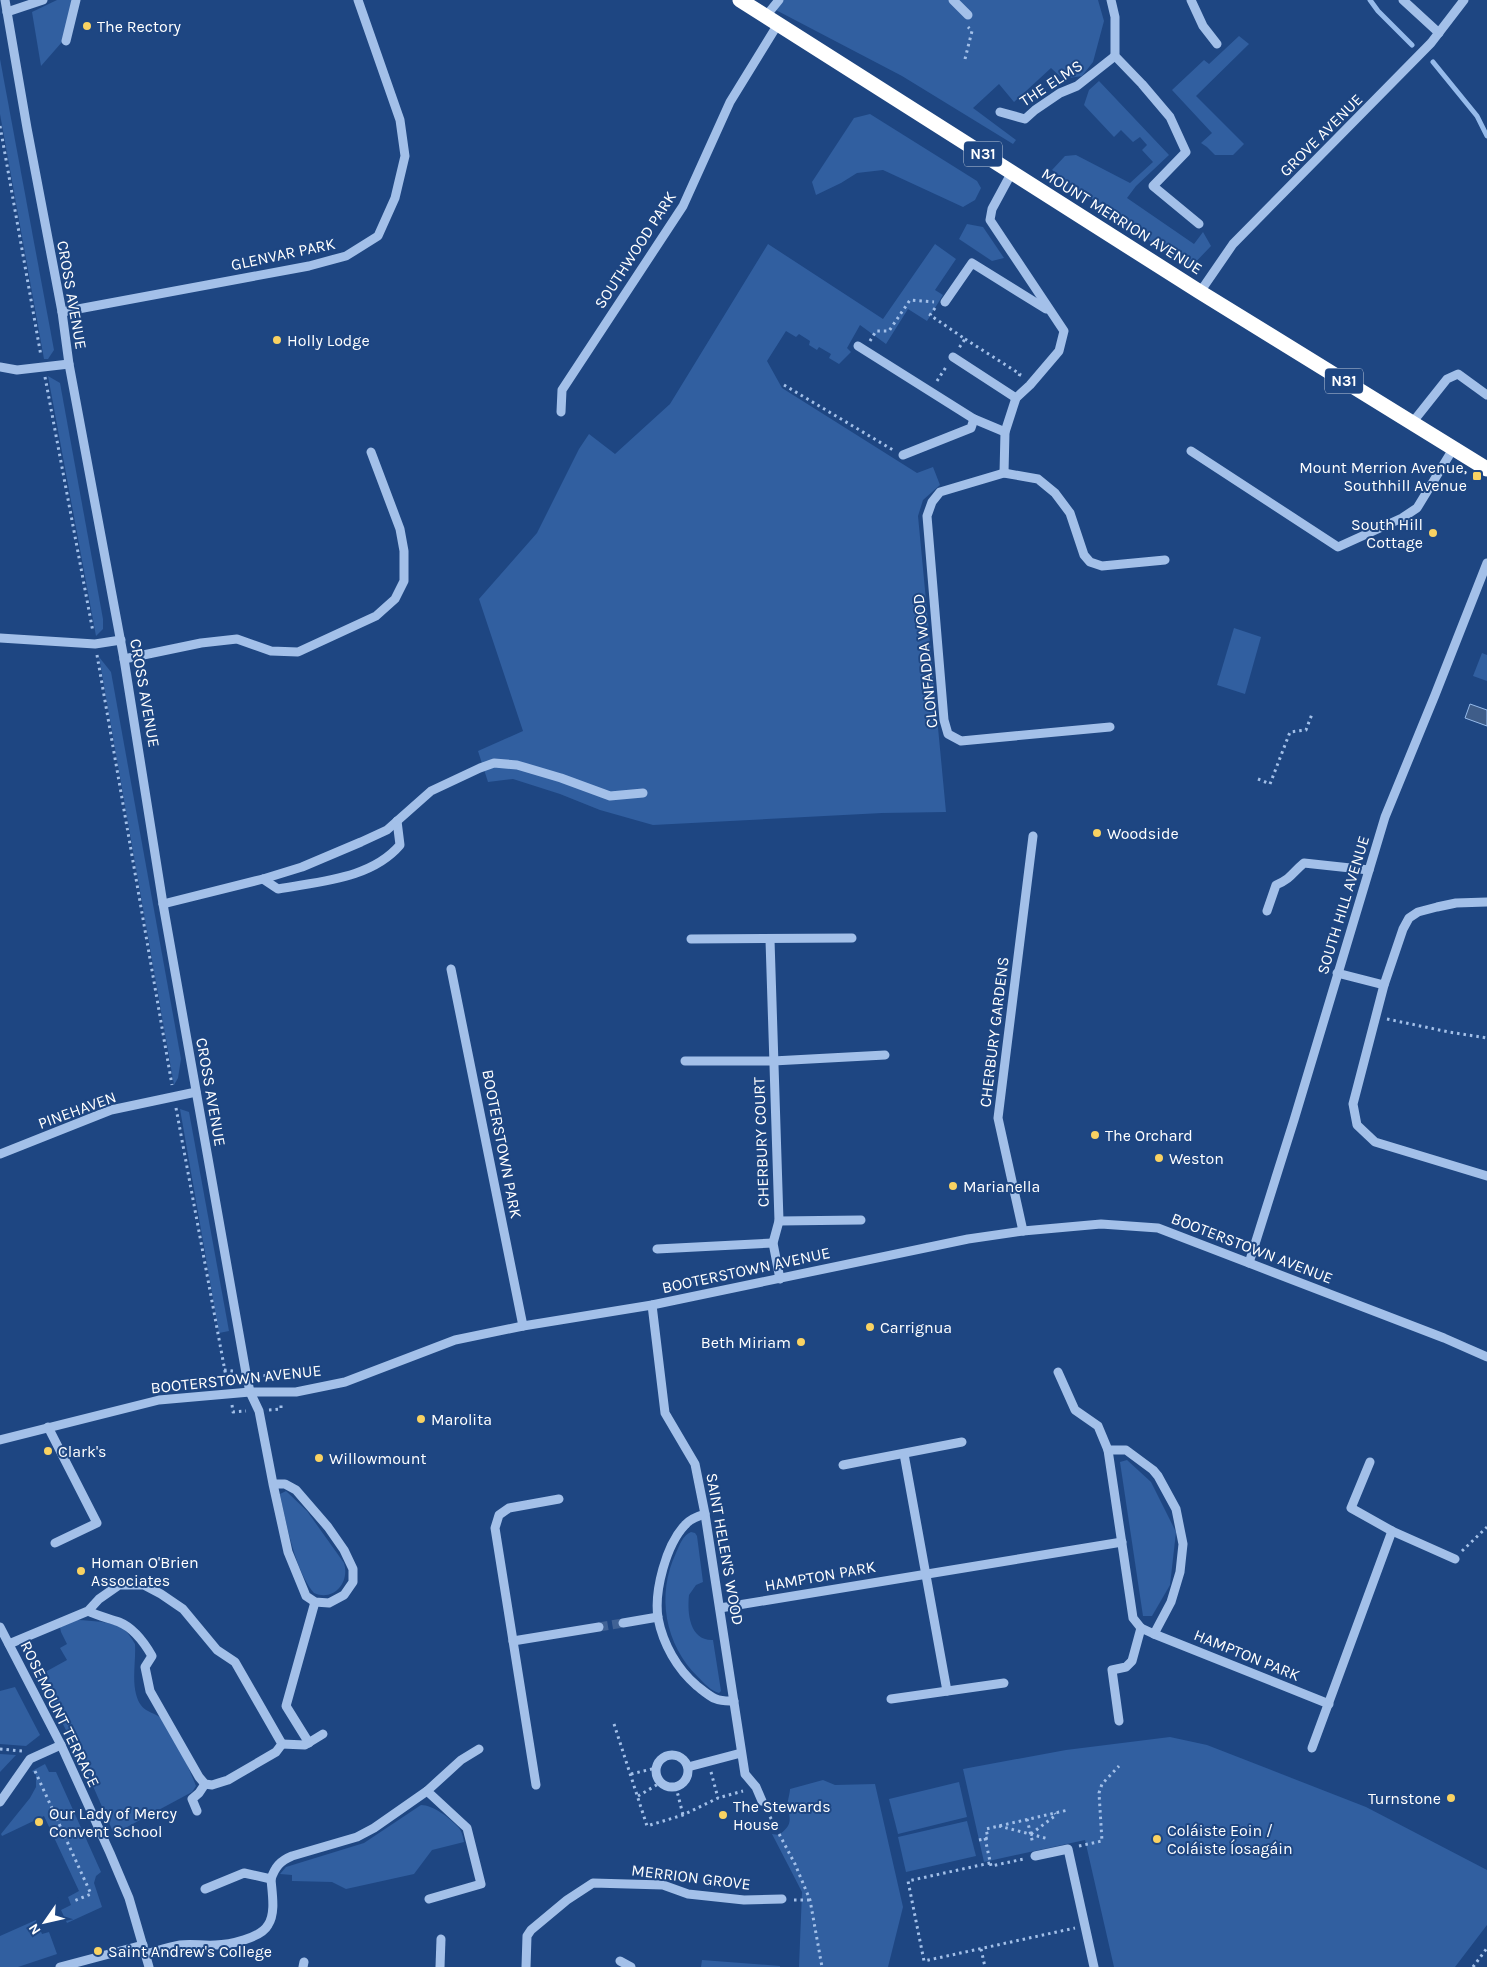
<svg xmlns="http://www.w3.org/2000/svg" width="1487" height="1967" viewBox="0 0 1487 1967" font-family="Karla,sans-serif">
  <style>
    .green { fill: #315fa0 }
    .water { fill: #3f5d89; stroke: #96bbeb }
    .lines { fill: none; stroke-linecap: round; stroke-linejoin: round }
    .stream { stroke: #96bbeb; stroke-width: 5 }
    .minor-tunnel { stroke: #406295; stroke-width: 9; stroke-dasharray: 9 4.5; stroke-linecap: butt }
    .path { stroke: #a3c0e9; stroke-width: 3; stroke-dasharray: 2.5 4; stroke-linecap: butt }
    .minor { stroke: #a3c0e9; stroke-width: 9 }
    .highway { stroke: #fff; stroke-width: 15 }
    .poi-dot { fill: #f9d262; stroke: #1e4682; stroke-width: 2 }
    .labels { text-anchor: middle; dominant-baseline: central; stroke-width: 4; stroke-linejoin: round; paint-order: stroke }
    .shield { fill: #1e4682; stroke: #bcc8da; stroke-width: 1 }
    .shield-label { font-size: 15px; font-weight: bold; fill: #fff }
    .poi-label { font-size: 16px; fill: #fff; stroke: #1e4682; text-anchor: start }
    .street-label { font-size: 16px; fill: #fff; stroke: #1e4682 }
  </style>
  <rect width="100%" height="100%" fill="#1e4682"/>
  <g class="green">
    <polygon points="57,0 72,0 62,42 41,66 32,12"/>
    <polygon points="780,0 1098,0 1104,21 1093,62 1082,76 1063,79 1051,68 1014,102 999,84 973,108 1016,140 1013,144 902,76 772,8"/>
    <polygon points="1239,36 1249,44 1196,96 1244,144 1233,155 1215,155 1207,147 1201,143 1212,133 1172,90 1204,60 1209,64"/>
    <polygon points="0,59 54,350 48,359 44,359 0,114"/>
    <polygon points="1099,81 1169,155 1136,186 1127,198 1194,244 1203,232 1211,246 1189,269 1052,170 1065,156 1076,155 1130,183 1153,162 1142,150 1147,145 1140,137 1133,142 1121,130 1114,137 1084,105 1089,90"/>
    <polygon points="870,114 977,181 981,188 975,200 963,207 883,170 857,173 841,183 816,195 812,182 854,118"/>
    <polygon points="967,224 983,227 1004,258 992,261 959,239"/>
    <polygon points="768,244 883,319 935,244 956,259 935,290 943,295 927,321 908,309 886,344 860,325 847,348 851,352 839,364 829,358 831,354 819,347 817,350 809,345 810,341 799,334 796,337 786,331 767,361 782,388 917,473 933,467 940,485 923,500 918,516 946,812 882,813 653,825 600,810 560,794 513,779 488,782 478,751 523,731 479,599 537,533 579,449 589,434 615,454 670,404"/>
    <polygon points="48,376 60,383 103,619 103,629 96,636"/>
    <polygon points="1234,628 1261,637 1245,694 1217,685"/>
    <polygon points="1482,653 1487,655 1487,681 1473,676"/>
    <polygon points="99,657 111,672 181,1059 178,1078 174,1085"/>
    <polygon points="180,1109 189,1112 229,1331 219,1333"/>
    <polygon points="1127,1460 1151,1482 1176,1532 1170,1585 1152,1616 1143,1616 1120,1462"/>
    <path d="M286 1491 307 1511 344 1563C350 1582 334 1602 314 1593 295 1571 286 1522 280 1494Z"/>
    <path d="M691 1532 695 1533 697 1536 703 1582 696 1585 689 1595C687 1614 690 1641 713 1640L721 1691 719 1693C711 1691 704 1683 698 1677 665 1645 656 1595 676 1553 679 1546 683 1535 691 1532Z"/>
    <path d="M78 1620C91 1621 111 1621 122 1628 127 1631 132 1639 135 1644 136 1660 132 1678 136 1694 141 1714 153 1710 163 1720 174 1731 190 1771 196 1786L192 1792 114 1834 82 1761 38 1676 67 1660 60 1648 67 1644 61 1632 60 1627 68 1622Z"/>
    <polygon points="15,1687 40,1735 26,1746 0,1744 0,1691"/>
    <polygon points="1170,1737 1207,1745 1366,1807 1487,1870 1487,1925 1455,1967 1114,1967 1085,1840 984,1862 963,1769 1066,1750"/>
    <polygon points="0,1754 16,1755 0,1772"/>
    <polygon points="45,1764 49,1772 56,1772 101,1872 96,1876 94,1883 102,1907 67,1923 61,1910 71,1905 68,1897 79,1891 44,1816 2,1836 1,1834 30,1798 36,1787 36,1775 32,1771"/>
    <path d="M823 1780 835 1785 875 1784 903 1907 888 1967H799L802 1892 772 1834 779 1835C793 1824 790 1821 788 1806 787 1801 790 1794 790 1789Z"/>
    <polygon points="959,1782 967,1817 898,1834 889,1799"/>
    <path d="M421 1805C433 1805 450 1818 458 1827 462 1831 463 1837 464 1842L432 1850 414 1874 346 1889 332 1882 292 1881V1875L280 1874 286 1867 364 1843Z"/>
    <polygon points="967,1821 976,1856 906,1872 898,1837"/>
    <polygon points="36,1920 42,1934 49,1932 57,1954 18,1967 0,1967 0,1936"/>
    <polygon points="702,1960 780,1966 780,1967 701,1967"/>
  </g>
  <polygon class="water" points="1470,704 1487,710 1487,726 1465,718"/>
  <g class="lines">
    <g class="stream">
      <polyline points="1370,0 1378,11 1412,45"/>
      <polyline points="1433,62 1477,116 1487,136"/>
    </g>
    <polyline class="minor-tunnel" points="599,1627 623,1623"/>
    <g class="path">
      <polyline points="965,59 972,31 968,27"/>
      <polyline points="0,126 41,356"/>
      <polyline points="935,308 930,315 965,339 959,348"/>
      <polyline points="965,339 1020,374 1018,378"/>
      <polyline points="870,341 876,331 889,331 910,300 934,302"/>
      <polyline points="45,377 93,632"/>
      <polyline points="937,381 946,367"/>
      <polyline points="784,385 893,450"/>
      <polyline points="97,655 172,1085"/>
      <polyline points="1258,779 1270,784 1290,732 1306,730 1312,714"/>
      <polyline points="1387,1019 1449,1032 1487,1038"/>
      <polyline points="176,1108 227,1382"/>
      <polyline points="224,1370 234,1371"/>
      <polyline points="257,1375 279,1377 279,1381"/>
      <polyline points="232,1405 233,1412 246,1411"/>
      <polyline points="269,1410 281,1409 281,1403"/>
      <polyline points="1462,1551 1487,1527"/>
      <polyline points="614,1724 647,1826 683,1815 718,1798 743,1791"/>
      <polyline points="0,1749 22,1751"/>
      <polyline points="35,1771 91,1894 74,1901"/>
      <polyline points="711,1772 718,1798"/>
      <polyline points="631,1774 656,1768"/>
      <polyline points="676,1787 683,1815"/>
      <polyline points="638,1796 660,1783"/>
      <polyline points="767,1811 795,1864 810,1900 822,1967"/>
      <polyline points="1027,1819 1033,1844"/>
      <polyline points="999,1826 1049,1839"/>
      <polyline points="1031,1834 1056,1815 1055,1813"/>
      <polyline points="985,1838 991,1866 1024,1859"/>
      <polyline points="979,1840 988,1838 986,1829 1068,1810"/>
      <polyline points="1079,1846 1102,1841 1099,1793 1102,1784 1119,1766"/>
      <polyline points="990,1863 908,1881 924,1961 1075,1928"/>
      <polyline points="794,1900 810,1900"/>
      <polyline points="981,1949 985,1967"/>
      <polyline points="1473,1967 1487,1948"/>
    </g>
    <g class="minor">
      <polyline points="5,0 27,128 62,312 69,364 124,659 163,904 246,1373 250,1392 259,1411 273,1484 288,1552 306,1596 315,1602 329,1603 344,1595 353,1582 353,1569 344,1550 328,1527 296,1490 285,1484 273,1484"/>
      <polyline points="953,0 968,15"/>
      <polyline points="1111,0 1115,17 1115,56 1142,84 1170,117 1186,152 1153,186 1199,224"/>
      <polyline points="1191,0 1203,26 1217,44"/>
      <polyline points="1403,0 1439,33"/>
      <polyline points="7,12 43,0"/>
      <polyline points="766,16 779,0"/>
      <polyline points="66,41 76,0"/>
      <polyline points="1000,112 1025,119 1035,110 1060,93 1077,86 1115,56"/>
      <polyline points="1200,292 1233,244 1431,43 1464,0"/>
      <polyline points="945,302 972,263 1046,309"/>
      <polyline points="62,312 309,266 346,256 378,236 395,198 405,156 400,120 358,0"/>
      <polyline points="858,346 974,419 1005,432"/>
      <polyline points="953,357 1016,398"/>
      <polyline points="0,367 17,370 69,364"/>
      <polyline points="561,412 562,390 683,206 730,102 778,24"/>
      <polyline points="1412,423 1447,379 1458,374 1487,395"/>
      <polyline points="1191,451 1338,547 1402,518 1417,508 1453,449"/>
      <polyline points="903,455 971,428 974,419"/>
      <polyline points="1004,473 1005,432 1016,398 1030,385 1059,351 1064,331 990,220 992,209 1012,172"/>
      <polyline points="0,638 95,644 121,640"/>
      <polyline points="124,659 201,643 237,639 271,651 298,652 376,616 395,599 404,581 404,551 400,529 371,452"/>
      <polyline points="1110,727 961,741 948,734 944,720 927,516 932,502 940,492 1004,473 1038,479 1055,493 1070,513 1084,555 1090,562 1102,566 1165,560"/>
      <path d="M263 879 278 889C320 881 371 879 400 845L397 821"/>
      <polyline points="1487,902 1456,903 1437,907 1418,912 1409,918 1403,929 1384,985 1353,1104 1357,1125 1375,1142 1487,1176"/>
      <polyline points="163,904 263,879 302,867 361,842 387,830 431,791 480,768 494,763 517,765 561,778 610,796 643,793"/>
      <path d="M1267 911 1276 885C1292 878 1292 873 1304 863L1369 870"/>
      <polyline points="691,939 852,938"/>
      <polyline points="770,940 779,1221 773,1243 780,1279"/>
      <polyline points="451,969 523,1326"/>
      <polyline points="1337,973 1384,985"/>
      <polyline points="685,1061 773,1061 885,1055"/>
      <polyline points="0,1154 111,1110 196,1092"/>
      <polyline points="779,1221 861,1220"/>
      <polyline points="1023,1231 998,1118 1033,836"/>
      <polyline points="657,1249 773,1243"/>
      <polyline points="1249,1263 1294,1120 1385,817 1435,695 1487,563"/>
      <polyline points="652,1305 665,1413 695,1464 705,1514 745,1774 756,1787 762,1801"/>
      <polyline points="1058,1372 1075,1410 1098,1426 1108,1450 1126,1450 1153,1470 1158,1476 1176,1509 1183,1544 1180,1572 1171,1602 1154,1634 1141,1628 1132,1661 1126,1667 1112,1670 1119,1721"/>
      <polyline points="48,1427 97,1523 55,1543"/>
      <polyline points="0,1440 159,1400 250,1392 296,1392 345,1382 455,1340 523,1326 652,1305 968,1239 1023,1231 1101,1224 1158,1228 1444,1338 1487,1357"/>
      <polyline points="1108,1450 1133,1618 1141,1628"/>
      <polyline points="904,1454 947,1691"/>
      <polyline points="1370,1462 1351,1508 1392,1531 1455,1559"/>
      <polyline points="843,1465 962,1442"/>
      <path d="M705 1514C698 1516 690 1519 685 1525 666 1545 654 1591 658 1618 663 1644 677 1669 697 1686 711 1697 715 1702 734 1701"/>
      <polyline points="720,1608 1122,1542"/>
      <polyline points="623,1623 658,1617"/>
      <polyline points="0,1627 61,1745 110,1853 129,1898 149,1967"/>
      <polyline points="1154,1634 1329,1704"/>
      <polyline points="513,1641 599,1627"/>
      <path d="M9 1644 88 1611 99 1599 119 1585H144L161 1594 183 1609 217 1650 235 1662 282 1744 276 1752 228 1780 212 1785 205 1784 199 1777 150 1691 145 1667 152 1656C144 1642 134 1628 119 1622 108 1618 98 1616 88 1611"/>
      <polyline points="891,1699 1004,1683"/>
      <polyline points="309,1743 286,1706 315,1602"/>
      <polyline points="282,1744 305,1745 323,1734"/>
      <polyline points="1312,1748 1392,1531"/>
      <circle cx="672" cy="1771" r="16"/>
      <polyline points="688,1767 741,1753"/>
      <polyline points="536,1785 495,1528 499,1515 509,1508 559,1499"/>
      <polyline points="0,1802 30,1759 61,1745"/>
      <polyline points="197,1811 192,1799 199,1793 205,1784"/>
      <polyline points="1035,1856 1068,1849 1094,1967"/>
      <path d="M205 1889 244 1873 271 1879C275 1867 280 1861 292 1856L357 1837 374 1828 427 1791"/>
      <polyline points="429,1899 481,1884 467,1828 427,1791 461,1760 479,1749"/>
      <path d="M146 1954C157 1951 169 1947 180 1945 192 1943 203 1946 215 1945 229 1945 261 1938 268 1925 276 1913 272 1893 271 1879"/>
      <polyline points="620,1961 631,1967"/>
      <polyline points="60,1967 143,1945"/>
      <polyline points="303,1967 304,1962"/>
      <polyline points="440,1967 441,1939"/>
      <polyline points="526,1967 527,1936 531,1930 567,1900 593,1883 663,1885 688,1894 744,1900 782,1899"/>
    </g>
    <polyline class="highway" points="740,0 1200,292 1487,469"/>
  </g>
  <g class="poi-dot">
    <circle cx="87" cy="26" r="5"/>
    <circle cx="277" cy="340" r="5"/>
    <rect x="1472" y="471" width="10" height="10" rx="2.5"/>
    <circle cx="1433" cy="533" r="5"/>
    <circle cx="1097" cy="833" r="5"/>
    <circle cx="1095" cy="1135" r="5"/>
    <circle cx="1159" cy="1158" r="5"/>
    <circle cx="953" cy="1186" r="5"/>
    <circle cx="870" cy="1327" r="5"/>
    <circle cx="801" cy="1342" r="5"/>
    <circle cx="421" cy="1419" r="5"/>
    <circle cx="48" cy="1451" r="5"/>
    <circle cx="319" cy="1458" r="5"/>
    <circle cx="81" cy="1571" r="5"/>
    <circle cx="1451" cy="1798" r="5"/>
    <circle cx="723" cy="1815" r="5"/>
    <circle cx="39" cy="1822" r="5"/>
    <circle cx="1157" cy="1839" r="5"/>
    <circle cx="98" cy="1951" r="5"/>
  </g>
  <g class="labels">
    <g class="shield">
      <rect x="964" y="141.5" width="38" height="25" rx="4"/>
      <rect x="1325" y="368.5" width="38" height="25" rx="4"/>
    </g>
    <g class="shield-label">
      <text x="983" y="154">N31</text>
      <text x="1344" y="381">N31</text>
    </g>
    <g class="poi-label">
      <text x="97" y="26">The Rectory</text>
      <text x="287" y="340">Holly Lodge</text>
      <text x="1467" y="467" text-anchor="end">Mount Merrion Avenue,<tspan x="1467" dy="18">Southhill Avenue</tspan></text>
      <text x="1423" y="524" text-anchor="end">South Hill<tspan x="1423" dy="18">Cottage</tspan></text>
      <text x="1107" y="833">Woodside</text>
      <text x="1105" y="1135">The Orchard</text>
      <text x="1169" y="1158">Weston</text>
      <text x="963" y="1186">Marianella</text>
      <text x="880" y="1327">Carrignua</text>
      <text x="791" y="1342" text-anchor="end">Beth Miriam</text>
      <text x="431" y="1419">Marolita</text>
      <text x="58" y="1451">Clark's</text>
      <text x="329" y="1458">Willowmount</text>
      <text x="91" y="1562">Homan O'Brien<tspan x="91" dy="18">Associates</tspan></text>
      <text x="1441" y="1798" text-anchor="end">Turnstone</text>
      <text x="733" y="1806">The Stewards<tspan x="733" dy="18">House</tspan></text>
      <text x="49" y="1813">Our Lady of Mercy<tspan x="49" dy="18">Convent School</tspan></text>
      <text x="1167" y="1830">Coláiste Eoin /<tspan x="1167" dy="18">Coláiste Íosagáin</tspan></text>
      <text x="108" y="1951">Saint Andrew's College</text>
    </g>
    <g class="street-label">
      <text transform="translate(1051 83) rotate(-33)">THE ELMS</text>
      <text transform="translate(1321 135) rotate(-45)">GROVE AVENUE</text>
      <text transform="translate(1122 221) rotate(32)">MOUNT MERRION AVENUE</text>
      <text transform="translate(635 250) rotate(-57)">SOUTHWOOD PARK</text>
      <text transform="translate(283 254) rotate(-12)">GLENVAR PARK</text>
      <text transform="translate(72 295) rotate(80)">CROSS AVENUE</text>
      <text transform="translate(925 661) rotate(-96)">CLONFADDA WOOD</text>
      <text transform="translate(145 693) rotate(80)">CROSS AVENUE</text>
      <text transform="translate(1343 905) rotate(-73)">SOUTH HILL AVENUE</text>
      <text transform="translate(994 1032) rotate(-83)">CHERBURY GARDENS</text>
      <text transform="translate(211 1092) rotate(80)">CROSS AVENUE</text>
      <text transform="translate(77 1110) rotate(-20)">PINEHAVEN</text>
      <text transform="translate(761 1142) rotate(-92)">CHERBURY COURT</text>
      <text transform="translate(502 1144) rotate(79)">BOOTERSTOWN PARK</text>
      <text transform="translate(1252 1248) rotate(21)">BOOTERSTOWN AVENUE</text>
      <text transform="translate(746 1270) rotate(-12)">BOOTERSTOWN AVENUE</text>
      <text transform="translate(236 1379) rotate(-6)">BOOTERSTOWN AVENUE</text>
      <text transform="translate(725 1549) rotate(80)">SAINT HELEN'S WOOD</text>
      <text transform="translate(820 1576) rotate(-10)">HAMPTON PARK</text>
      <text transform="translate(1247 1655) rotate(22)">HAMPTON PARK</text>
      <text transform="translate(60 1714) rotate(64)">ROSEMOUNT TERRACE</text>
      <text transform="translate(691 1877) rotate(7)">MERRION GROVE</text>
    </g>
  </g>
  <g transform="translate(45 1922) rotate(236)" stroke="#1e4682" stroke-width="4" paint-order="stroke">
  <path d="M0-4L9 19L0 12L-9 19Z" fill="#ffffff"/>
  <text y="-8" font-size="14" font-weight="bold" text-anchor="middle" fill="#ffffff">N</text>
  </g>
</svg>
